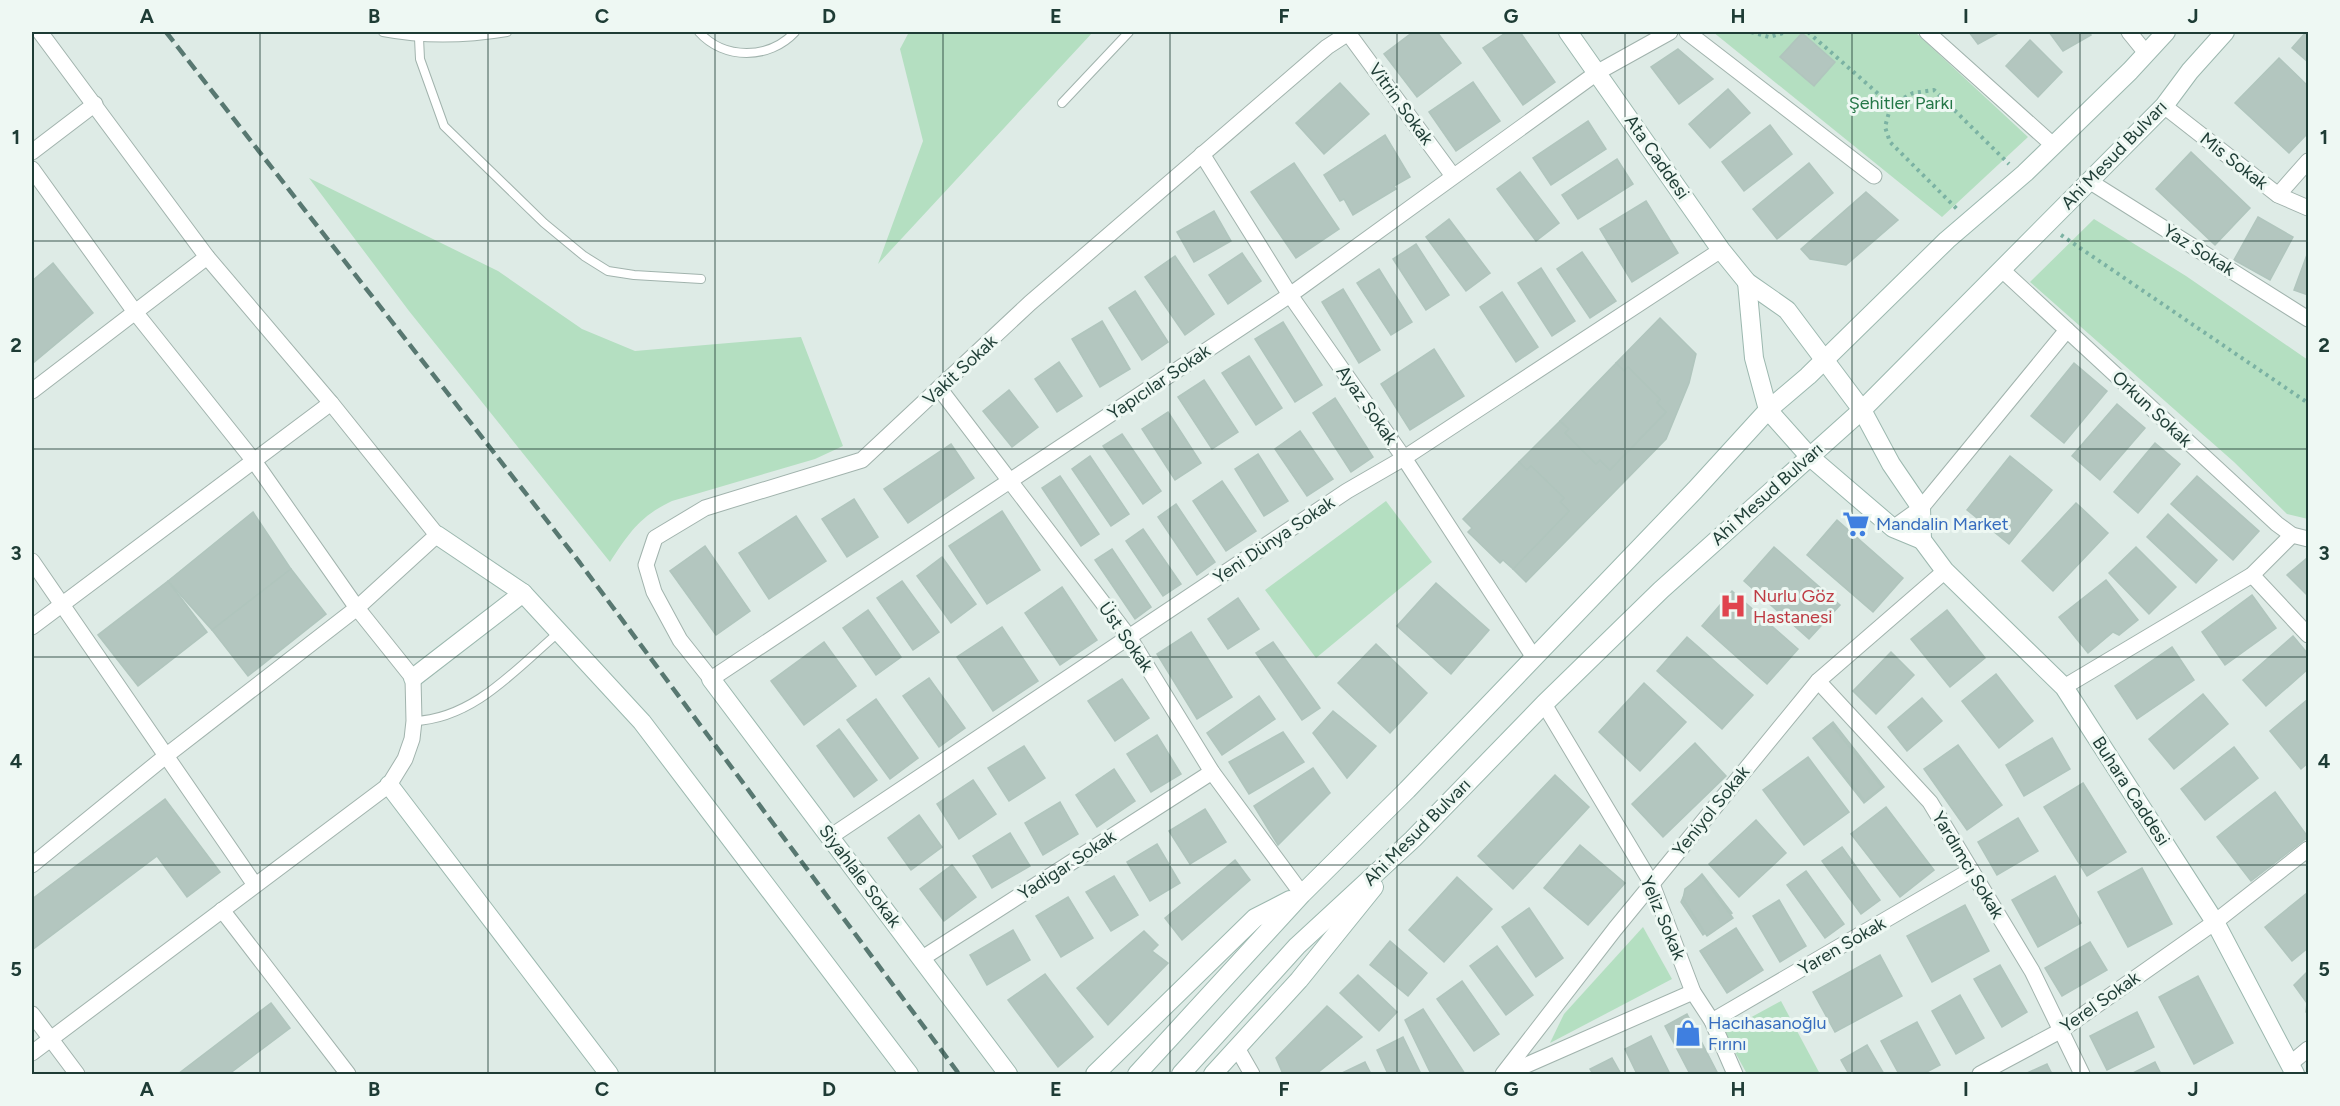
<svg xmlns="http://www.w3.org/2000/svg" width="2340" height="1106" viewBox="0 0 2340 1106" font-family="Figtree,sans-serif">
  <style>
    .green { fill: #b4dfc1 }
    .building { fill: #b3c6bf; stroke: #b0c5bd; stroke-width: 1.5 }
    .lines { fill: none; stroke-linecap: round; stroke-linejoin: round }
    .lane-casing { stroke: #a1b3ad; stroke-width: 10 }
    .street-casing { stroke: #a1b3ad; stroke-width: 17 }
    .secondary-casing { stroke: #9cb8af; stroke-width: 20 }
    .path { stroke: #7bb2a3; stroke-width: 4; stroke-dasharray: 3 4.5; stroke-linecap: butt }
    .lane { stroke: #fff; stroke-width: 8 }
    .street { stroke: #fff; stroke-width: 15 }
    .secondary { stroke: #fff; stroke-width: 18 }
    .rail { stroke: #587871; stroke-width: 4.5; stroke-dasharray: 12 6; stroke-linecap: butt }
    .grid { fill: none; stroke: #1e3c35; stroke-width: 1.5; stroke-opacity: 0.55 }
    .labels { text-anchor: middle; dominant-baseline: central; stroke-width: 6; stroke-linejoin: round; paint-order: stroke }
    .park-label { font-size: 18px; fill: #247747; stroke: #eef8f3 }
    .street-label { font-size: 18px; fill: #1e3c35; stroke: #eef8f3 }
    .shop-label { font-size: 18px; fill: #366cbe; stroke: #eef8f3; text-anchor: start }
    .health-label { font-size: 18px; fill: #be3a42; stroke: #eef8f3; text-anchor: start }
    .neatline { fill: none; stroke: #1e3c35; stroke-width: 2 }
    .grid-label { font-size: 20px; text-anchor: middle; font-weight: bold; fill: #1e3c35 }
  </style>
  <rect width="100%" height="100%" fill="#deebe6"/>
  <g class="green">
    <polygon points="909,32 1093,32 878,264 923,141 900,49"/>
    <polygon points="1713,32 1915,32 2028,137 1942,217"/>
    <path d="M309 178 498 271 582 329 635 351 801 337 843 446 815 459 672 501C640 516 629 533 610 562L409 311Z"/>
    <polygon points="2094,219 2186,276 2308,360 2308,519 2287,514 2234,462 2030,282"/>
    <polygon points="1386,501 1432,562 1316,658 1265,590"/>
    <polygon points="1643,927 1672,979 1550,1043 1564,1014"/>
    <polygon points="1781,1001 1820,1074 1747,1074 1724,1032"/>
  </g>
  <g class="building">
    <polygon points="1413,32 1437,32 1461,63 1417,97 1384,54"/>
    <polygon points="1507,32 1520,32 1555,82 1523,105 1483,48"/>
    <polygon points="1969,32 2000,32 1978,44"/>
    <polygon points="2049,32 2089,32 2091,35 2063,51"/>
    <polygon points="2306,32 2308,32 2308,62 2292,48"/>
    <polygon points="1802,33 1835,62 1814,86 1780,57"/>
    <polygon points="2030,40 2062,72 2038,97 2006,66"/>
    <polygon points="1678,49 1713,79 1679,104 1651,67"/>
    <polygon points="2279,58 2308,86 2308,133 2289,153 2235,103"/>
    <polygon points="1473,82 1500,121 1456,151 1429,112"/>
    <polygon points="1340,83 1369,114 1324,154 1296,123"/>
    <polygon points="1728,89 1750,113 1710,148 1689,124"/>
    <polygon points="1588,121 1606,149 1551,185 1533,158"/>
    <polygon points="1770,125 1792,154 1744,191 1722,162"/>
    <polygon points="1385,135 1410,177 1394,186 1396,189 1353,215 1344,199 1340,201 1324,175"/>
    <polygon points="2191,152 2250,208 2215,245 2156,189"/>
    <polygon points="1617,159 1633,184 1578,219 1562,195"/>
    <polygon points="1294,163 1339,229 1296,258 1251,192"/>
    <polygon points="1809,163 1833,193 1777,239 1753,209"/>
    <polygon points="1520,172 1559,223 1536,241 1497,189"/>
    <polygon points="1866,192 1898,220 1846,265 1810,259 1801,249"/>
    <polygon points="1646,201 1678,253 1632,282 1600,229"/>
    <polygon points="1214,211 1231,241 1194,262 1177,232"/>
    <polygon points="2258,217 2293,237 2270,280 2234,260"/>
    <polygon points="1449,219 1490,273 1466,291 1426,237"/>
    <polygon points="1416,244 1449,295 1426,310 1393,259"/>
    <polygon points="1582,252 1616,301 1590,318 1557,269"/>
    <polygon points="2308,252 2308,295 2294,290"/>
    <polygon points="1242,253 1261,281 1228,304 1209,275"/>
    <polygon points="1175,256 1214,314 1185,335 1145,277"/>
    <polygon points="53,263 93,313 32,364 32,281"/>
    <polygon points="1541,268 1575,321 1552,336 1518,283"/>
    <polygon points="1379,269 1412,322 1391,335 1357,283"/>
    <polygon points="1343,289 1380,350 1359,363 1322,302"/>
    <polygon points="1135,291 1168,342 1142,360 1109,308"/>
    <polygon points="1502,292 1538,347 1516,362 1480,307"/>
    <polygon points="1660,318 1696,354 1689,383 1666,439 1526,582 1513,569 1569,511 1560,502 1564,498 1531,466 1527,470 1519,462 1560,421 1569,429 1565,433 1596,464 1600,460 1610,470 1666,412 1657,403 1660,399 1628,367 1624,371 1616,363"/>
    <polygon points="1102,321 1130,369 1100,387 1072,339"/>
    <polygon points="1283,322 1322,385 1295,402 1255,339"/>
    <polygon points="1434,349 1464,396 1410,430 1381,384"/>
    <polygon points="1249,356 1282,408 1256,425 1222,373"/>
    <polygon points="1059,362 1082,396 1057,412 1035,379"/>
    <polygon points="1616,363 1624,371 1628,367 1660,399 1657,403 1666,412 1610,470 1600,460 1596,464 1565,433 1569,429 1560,421"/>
    <polygon points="2074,363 2107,391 2064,443 2031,416"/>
    <polygon points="1204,380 1238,432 1212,449 1178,397"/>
    <polygon points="1009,390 1038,427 1012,447 983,411"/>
    <polygon points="1335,398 1373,457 1351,472 1313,413"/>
    <polygon points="2117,404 2145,428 2100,480 2072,456"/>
    <polygon points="1168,412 1201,463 1175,480 1142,429"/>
    <polygon points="1300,431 1333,479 1307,496 1275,449"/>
    <polygon points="1122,434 1161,491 1143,504 1103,446"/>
    <polygon points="2155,443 2180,464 2138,513 2114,492"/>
    <polygon points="951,444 974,478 908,523 884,489"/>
    <polygon points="1258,454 1288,501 1264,516 1235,469"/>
    <polygon points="1090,456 1129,514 1111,526 1072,469"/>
    <polygon points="2010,456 2052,490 2009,544 1967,510"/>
    <polygon points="1519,462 1527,470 1531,466 1564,498 1560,502 1569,511 1513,569 1503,560 1500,563 1468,532 1472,528 1463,519"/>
    <polygon points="1060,476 1099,534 1081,546 1042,488"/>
    <polygon points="2197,476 2259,531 2233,560 2171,504"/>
    <polygon points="1222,481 1256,531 1226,551 1193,501"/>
    <polygon points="854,499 878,537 847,557 822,519"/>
    <polygon points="2076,503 2108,533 2053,591 2022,561"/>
    <polygon points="1176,504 1215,562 1197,575 1158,517"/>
    <polygon points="1002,511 1040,570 987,604 949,546"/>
    <polygon points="253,512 291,569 212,630 168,581"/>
    <polygon points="2168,514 2217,560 2196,583 2147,537"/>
    <polygon points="796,516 826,561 769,599 739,553"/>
    <polygon points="1837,520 1903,578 1873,612 1807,555"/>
    <polygon points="1143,529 1181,584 1163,596 1126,541"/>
    <polygon points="705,546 750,611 716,635 670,571"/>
    <polygon points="1774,547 1840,605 1809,639 1744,581"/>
    <polygon points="2136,547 2176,587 2149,614 2109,573"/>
    <polygon points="1112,549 1151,607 1135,619 1095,560"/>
    <polygon points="942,557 976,604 951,623 917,576"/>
    <polygon points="2306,559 2308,563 2308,596 2287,575"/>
    <polygon points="291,569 326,614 248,676 212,630"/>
    <polygon points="2106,580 2138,620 2119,635 2113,632 2088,653 2059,617"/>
    <polygon points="168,581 207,632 138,686 98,635"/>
    <polygon points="902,581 939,632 913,650 877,598"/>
    <polygon points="1436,583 1489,630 1451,674 1397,626"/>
    <polygon points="1062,587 1097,640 1060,665 1025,613"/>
    <polygon points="1732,591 1798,649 1767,684 1702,626"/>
    <polygon points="2252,595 2276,628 2225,665 2202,632"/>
    <polygon points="1238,598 1259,629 1228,649 1208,619"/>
    <polygon points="868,610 901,657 876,675 843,628"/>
    <polygon points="1947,610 1985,658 1950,687 1911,639"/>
    <polygon points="1002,627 1038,681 993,711 957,657"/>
    <polygon points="1191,632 1232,697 1197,719 1157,654"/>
    <polygon points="2293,636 2308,654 2308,669 2266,706 2243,680"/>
    <polygon points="1687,637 1753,695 1722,729 1657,671"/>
    <polygon points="824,642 856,686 804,725 771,681"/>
    <polygon points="1273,642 1320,708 1302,720 1256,653"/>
    <polygon points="1376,644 1427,693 1390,733 1338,683"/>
    <polygon points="2172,647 2194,680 2137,719 2115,686"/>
    <polygon points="1891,652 1914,675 1876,714 1853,691"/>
    <polygon points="1996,674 2033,721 1999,748 1962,701"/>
    <polygon points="929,678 965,728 939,747 903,696"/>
    <polygon points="1122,679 1149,718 1115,741 1088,701"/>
    <polygon points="1644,683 1686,722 1640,771 1599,732"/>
    <polygon points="2203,694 2228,724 2174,769 2149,739"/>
    <polygon points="1259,696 1275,719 1222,755 1207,733"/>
    <polygon points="1922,698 1942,721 1907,751 1888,727"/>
    <polygon points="876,699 918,758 890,779 847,720"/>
    <polygon points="2308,699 2308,763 2301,769 2270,731"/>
    <polygon points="1333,711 1376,746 1347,778 1313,733"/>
    <polygon points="1833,722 1884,787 1864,803 1813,738"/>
    <polygon points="1831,724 1882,787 1865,801 1814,738"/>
    <polygon points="839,729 877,780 854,797 817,746"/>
    <polygon points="1283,732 1304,762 1249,794 1229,762"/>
    <polygon points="1157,735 1181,774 1151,792 1127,754"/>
    <polygon points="2052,738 2070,769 2024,796 2006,765"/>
    <polygon points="1695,743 1726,776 1663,837 1632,804"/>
    <polygon points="1958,745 2002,805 1967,830 1924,769"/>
    <polygon points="1024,746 1045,778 1009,801 988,768"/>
    <polygon points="2234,747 2258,778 2205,820 2181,789"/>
    <polygon points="1808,757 1849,812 1804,845 1763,790"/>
    <polygon points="1313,768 1330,793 1278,845 1254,806"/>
    <polygon points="1114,769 1135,801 1097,827 1076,795"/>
    <polygon points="1555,775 1589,807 1513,889 1478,856"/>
    <polygon points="973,780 996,814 959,839 937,804"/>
    <polygon points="2083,783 2126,852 2087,876 2044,807"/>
    <polygon points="2275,792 2308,837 2251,881 2217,837"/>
    <polygon points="165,799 220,872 187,897 157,856 32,950 32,899"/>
    <polygon points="1060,802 1078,834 1043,855 1025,823"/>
    <polygon points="1886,807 1934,870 1900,897 1851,834"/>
    <polygon points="1205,809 1226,842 1190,864 1169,831"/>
    <polygon points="919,815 942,847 911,870 888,838"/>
    <polygon points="2018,818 2038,851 1997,875 1978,842"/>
    <polygon points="1756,820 1786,853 1739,897 1709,864"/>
    <polygon points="1010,833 1030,866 992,888 973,856"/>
    <polygon points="1157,844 1180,883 1150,901 1127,862"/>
    <polygon points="1580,845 1625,883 1588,925 1544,888"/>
    <polygon points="1842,847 1880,900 1861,914 1822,861"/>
    <polygon points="1235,860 1250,880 1182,940 1165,918"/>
    <polygon points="952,865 976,897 944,921 920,889"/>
    <polygon points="2142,868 2172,924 2128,947 2098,892"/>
    <polygon points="1806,871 1844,924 1825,938 1787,885"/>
    <polygon points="1702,874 1732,913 1703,935 1681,902 1687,889"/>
    <polygon points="1114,876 1138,915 1111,931 1086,892"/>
    <polygon points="1702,876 1733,918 1707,936 1683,899 1685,889"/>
    <polygon points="2055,876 2081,923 2038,947 2012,900"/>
    <polygon points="1457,877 1492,909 1444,962 1409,930"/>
    <polygon points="2307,893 2308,948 2292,961 2265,927"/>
    <polygon points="1068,897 1093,938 1061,957 1036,916"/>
    <polygon points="1779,900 1806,946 1780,962 1753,916"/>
    <polygon points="1965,905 1989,951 1932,982 1907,936"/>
    <polygon points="1529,908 1563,958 1536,977 1502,927"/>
    <polygon points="1736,928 1763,970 1727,993 1700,951"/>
    <polygon points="1013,930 1030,960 987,985 970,955"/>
    <polygon points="1144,931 1158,945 1152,951 1168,963 1108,1025 1077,988"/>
    <polygon points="1390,941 1427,973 1408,996 1370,965"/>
    <polygon points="2090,942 2107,970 2062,996 2045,968"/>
    <polygon points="1497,946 1533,995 1506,1015 1470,966"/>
    <polygon points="1880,955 1902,996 1835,1032 1813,992"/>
    <polygon points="2000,965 2027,1012 2002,1027 1974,979"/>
    <polygon points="2308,971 2308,1014 2306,1012 2307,1003 2294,985"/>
    <polygon points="1045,974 1093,1037 1058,1067 1008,1000"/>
    <polygon points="1358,975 1397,1012 1379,1031 1340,993"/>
    <polygon points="2198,976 2233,1043 2194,1064 2159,997"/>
    <polygon points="1462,981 1499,1034 1474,1051 1437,999"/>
    <polygon points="1960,995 1984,1038 1956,1054 1932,1011"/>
    <polygon points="271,1003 290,1028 229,1074 178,1074"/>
    <polygon points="1327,1006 1362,1037 1316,1074 1283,1074 1276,1058"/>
    <polygon points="1423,1009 1465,1074 1431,1074 1405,1020"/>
    <polygon points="2137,1012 2154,1047 2107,1070 2090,1036"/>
    <polygon points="1687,1014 1718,1074 1690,1074 1665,1026"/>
    <polygon points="1917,1022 1940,1065 1923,1074 1899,1074 1881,1041"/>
    <polygon points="1651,1036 1670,1074 1637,1074 1625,1049"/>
    <polygon points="1403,1037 1421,1074 1388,1074 1377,1050"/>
    <polygon points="1867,1045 1884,1074 1849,1074 1841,1060"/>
    <polygon points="1612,1058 1621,1074 1593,1074 1590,1069"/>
    <polygon points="1365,1062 1371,1074 1340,1074"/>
    <polygon points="2155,1062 2161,1074 2131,1074"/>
    <polygon points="2047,1064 2052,1074 2025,1074"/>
  </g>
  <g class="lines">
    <defs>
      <g id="lane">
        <path d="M383 32C425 40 465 39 507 32"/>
        <path d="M699 32C724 60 769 60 795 32"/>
        <polyline points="419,38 420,59 444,126 544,223 584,256 608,271 634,275 701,279"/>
        <polyline points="1062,103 1129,32"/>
        <path d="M414 721C473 719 516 669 558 633"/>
      </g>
      <g id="street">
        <polyline points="1350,32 1327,47 1030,303 862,460 705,508 655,538 646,565 654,592 680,640 711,679 1290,295 1598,72 1670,32"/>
        <polyline points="1687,32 1874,176"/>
        <polyline points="1927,32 2053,145"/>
        <polyline points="2129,32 2146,53"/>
        <polyline points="1348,33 1453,176"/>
        <polyline points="2164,106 2278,195 2308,208"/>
        <polyline points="32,152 95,104"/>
        <polyline points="1202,154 1290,295 1404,458 1533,656"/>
        <polyline points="32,169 135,312 254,461 357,608 413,678 414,721 412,739 405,759 389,785 32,1053"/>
        <polyline points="2089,181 2308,319"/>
        <polyline points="2278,195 2308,161"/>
        <polyline points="2001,269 2277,524 2292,535 2308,539"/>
        <polyline points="939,388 1129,637 1212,772 1302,894"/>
        <polyline points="32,391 207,257"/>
        <polyline points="1893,528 1921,508 2067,330"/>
        <polyline points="32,561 255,885"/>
        <polyline points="2252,575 2308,635"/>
        <polyline points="32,627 331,403"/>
        <polyline points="1818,681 1930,802 2032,971 2082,1074"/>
        <polyline points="2064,687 2252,575 2292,535"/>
        <polyline points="1544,704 1652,884 1693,992 1712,1021 1735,1074"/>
        <polyline points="830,837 1347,491 1404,458 1721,250"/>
        <polyline points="32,865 167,755 357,608 437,535 331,403 207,257 40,32"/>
        <polyline points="222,910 348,1074"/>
        <polyline points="921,959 1212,772"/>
        <polyline points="32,1014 77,1074"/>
        <polyline points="1712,1021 1971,870"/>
        <polyline points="1237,1048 1252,1074"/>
        <polyline points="2290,1064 2308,1049"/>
        <polyline points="1503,1074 1615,929 1818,681 1945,571"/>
        <polyline points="1506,1074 1693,992"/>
        <polyline points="1980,1074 2060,1031 2215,922 2308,849"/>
      </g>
      <g id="secondary">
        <polyline points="1568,32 1721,250 1747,282 1787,310 1862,410 1891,464 1921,508 1922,540"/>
        <polyline points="1747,282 1754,358 1768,410 1809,456 1893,528 1922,540"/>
        <polyline points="437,535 523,593 642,722 909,1074"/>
        <polyline points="1922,540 1945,571 2064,687 2215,922 2295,1074"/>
        <polyline points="413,678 523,593"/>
        <polyline points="711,679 1008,1074"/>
        <polyline points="389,785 609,1074"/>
        <polyline points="1095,1074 1255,918 1290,900"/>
        <polyline points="1137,1074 1302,894 1407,790 1695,490 1768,410 1808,376 1947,240 2025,173 2130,71 2166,32"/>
        <polyline points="1181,1074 1297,946 1413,839 1544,704 1661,590 1862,410 2164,106 2190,71 2225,32"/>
        <polyline points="1213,1074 1299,980 1374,887"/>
      </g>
    </defs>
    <use href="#lane" class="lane-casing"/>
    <use href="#street" class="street-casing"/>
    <use href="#secondary" class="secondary-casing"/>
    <g class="path">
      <polyline points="1751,32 1769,37 1787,32"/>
      <polyline points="1808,32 1891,105 1885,127 1890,142 1958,210"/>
      <polyline points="1891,105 1913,93 1934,90 2009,164"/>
      <polyline points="2061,235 2308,403"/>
    </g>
    <use href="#lane" class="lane"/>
    <use href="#street" class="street"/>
    <use href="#secondary" class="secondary"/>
    <polyline class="rail" points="166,32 580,563 959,1074"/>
  </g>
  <path class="grid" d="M260 32V1074M488 32V1074M715 32V1074M943 32V1074M1170 32V1074M1397 32V1074M1625 32V1074M1852 32V1074M2080 32V1074M32 241H2308M32 449H2308M32 657H2308M32 865H2308"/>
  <defs>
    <symbol id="supermarket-bare" viewBox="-9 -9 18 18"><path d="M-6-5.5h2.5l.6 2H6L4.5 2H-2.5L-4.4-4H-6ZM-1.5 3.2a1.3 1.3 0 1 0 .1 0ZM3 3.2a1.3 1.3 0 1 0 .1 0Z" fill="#3f7fe0" stroke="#eef8f3" stroke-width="2.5" paint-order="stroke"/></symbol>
    <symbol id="hospital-bare" viewBox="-9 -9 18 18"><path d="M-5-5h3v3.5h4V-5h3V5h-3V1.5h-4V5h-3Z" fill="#e0444e" stroke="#eef8f3" stroke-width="2.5" paint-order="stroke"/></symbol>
    <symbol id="shop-bare" viewBox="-9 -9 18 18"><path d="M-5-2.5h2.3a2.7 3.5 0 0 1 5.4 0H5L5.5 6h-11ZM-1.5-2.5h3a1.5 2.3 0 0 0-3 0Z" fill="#3f7fe0" stroke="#eef8f3" stroke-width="2.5" paint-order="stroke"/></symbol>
  </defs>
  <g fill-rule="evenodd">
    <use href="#supermarket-bare" x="1837" y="505" width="38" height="38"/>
    <use href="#hospital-bare" x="1714" y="587" width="38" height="38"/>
    <use href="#shop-bare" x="1669" y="1014" width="38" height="38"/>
  </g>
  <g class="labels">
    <g class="park-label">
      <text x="1901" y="103">Şehitler Parkı</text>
    </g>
    <g class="street-label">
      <text transform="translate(1401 104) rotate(54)">Vitrin Sokak</text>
      <text transform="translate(2114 155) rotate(-46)">Ahi Mesud Bulvarı</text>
      <text transform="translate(1657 157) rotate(55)">Ata Caddesi</text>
      <text transform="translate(2234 161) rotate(38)">Mis Sokak</text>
      <text transform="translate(2199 250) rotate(32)">Yaz Sokak</text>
      <text transform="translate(960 370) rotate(-43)">Vakit Sokak</text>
      <text transform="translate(1159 382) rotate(-34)">Yapıcılar Sokak</text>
      <text transform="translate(1367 405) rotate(55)">Ayaz Sokak</text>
      <text transform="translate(2152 409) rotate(43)">Orkun Sokak</text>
      <text transform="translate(1767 494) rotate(-42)">Ahi Mesud Bulvarı</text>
      <text transform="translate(1274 540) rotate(-34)">Yeni Dünya Sokak</text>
      <text transform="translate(1126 637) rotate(55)">Üst Sokak</text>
      <text transform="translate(2131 791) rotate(57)">Buhara Caddesi</text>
      <text transform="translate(1711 811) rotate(-51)">Yeniyol Sokak</text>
      <text transform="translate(1417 832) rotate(-45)">Ahi Mesud Bulvarı</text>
      <text transform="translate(1067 865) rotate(-33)">Yadigar Sokak</text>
      <text transform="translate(1968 865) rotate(59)">Yardımcı Sokak</text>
      <text transform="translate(860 876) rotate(53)">Siyahlale Sokak</text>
      <text transform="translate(1663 918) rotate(67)">Yeliz Sokak</text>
      <text transform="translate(1842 946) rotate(-30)">Yaren Sokak</text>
      <text transform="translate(2100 1002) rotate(-35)">Yerel Sokak</text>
    </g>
    <g class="shop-label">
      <text x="1876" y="524">Mandalin Market</text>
      <text x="1708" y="1023">Hacıhasanoğlu<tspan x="1708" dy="21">Fırını</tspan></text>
    </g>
    <g class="health-label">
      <text x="1753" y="596">Nurlu Göz<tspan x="1753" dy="21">Hastanesi</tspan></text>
    </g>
  </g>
  <rect width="2340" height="1106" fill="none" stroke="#eef8f3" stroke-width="66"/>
  <rect x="33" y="33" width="2274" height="1040" class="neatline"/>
  <g class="grid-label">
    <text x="147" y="23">A</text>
    <text x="374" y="23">B</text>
    <text x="602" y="23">C</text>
    <text x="829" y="23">D</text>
    <text x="1056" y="23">E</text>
    <text x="1284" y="23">F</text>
    <text x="1511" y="23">G</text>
    <text x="1738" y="23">H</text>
    <text x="1966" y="23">I</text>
    <text x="2193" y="23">J</text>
    <text x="16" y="144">1</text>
    <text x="2324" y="144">1</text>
    <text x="16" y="352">2</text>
    <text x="2324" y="352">2</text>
    <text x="16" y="560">3</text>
    <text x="2324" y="560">3</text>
    <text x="16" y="768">4</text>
    <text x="2324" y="768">4</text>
    <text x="16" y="976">5</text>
    <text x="2324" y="976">5</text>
    <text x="147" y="1096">A</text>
    <text x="374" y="1096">B</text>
    <text x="602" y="1096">C</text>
    <text x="829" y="1096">D</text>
    <text x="1056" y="1096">E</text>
    <text x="1284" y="1096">F</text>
    <text x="1511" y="1096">G</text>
    <text x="1738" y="1096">H</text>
    <text x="1966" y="1096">I</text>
    <text x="2193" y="1096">J</text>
  </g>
</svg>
